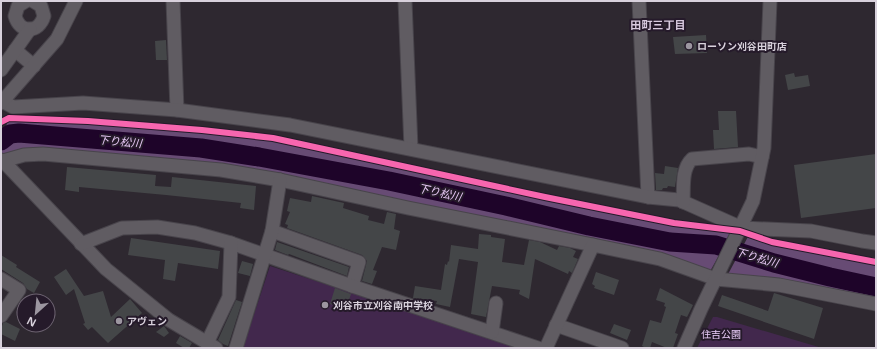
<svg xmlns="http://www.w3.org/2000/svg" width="877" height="349" viewBox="0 0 877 349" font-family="'Open Sans','Noto Sans JP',sans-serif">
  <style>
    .green { fill: #42284d }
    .forest { fill: #674b74 }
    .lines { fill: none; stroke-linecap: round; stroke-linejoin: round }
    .river { stroke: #1e0429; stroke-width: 19 }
    .building { fill: #444648 }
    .minor-casing { stroke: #48444b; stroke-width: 15 }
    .minor { stroke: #605c62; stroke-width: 13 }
    .cycleway-casing { stroke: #251a2a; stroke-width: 8 }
    .cycleway { stroke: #f766af; stroke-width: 6 }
    .poi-dot { fill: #9c96a0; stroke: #251a2a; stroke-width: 1.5 }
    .labels { text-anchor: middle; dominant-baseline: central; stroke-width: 4; stroke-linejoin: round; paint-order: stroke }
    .poi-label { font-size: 10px; font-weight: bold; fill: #d8d1dc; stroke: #251a2a; text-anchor: start }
    .park-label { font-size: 10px; fill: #eacdf9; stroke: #251a2a }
    .neighbourhood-label { font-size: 11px; font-weight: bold; fill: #d8cadf; stroke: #251a2a }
    .water-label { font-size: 11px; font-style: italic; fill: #e7c9f5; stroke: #251a2a }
  </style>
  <rect width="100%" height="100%" fill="#2e2830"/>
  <g class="green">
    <polygon points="270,266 521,348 243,348"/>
    <polygon points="713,317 717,317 822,348 697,348"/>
  </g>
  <g class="forest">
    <polygon points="9,118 88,121 273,138 275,142 677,223 733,230 708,275 285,181 43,154 1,160 1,140"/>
    <polygon points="751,231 772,242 876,258 876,304 725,280"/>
  </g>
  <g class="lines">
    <polyline class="river" points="1,141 10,134 19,133 201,148 259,157 389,181 506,206 589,226 670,242 716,245 774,263 830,277 876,287"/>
  </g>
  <g class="building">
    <polygon points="706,35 707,53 675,54 673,37"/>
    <polygon points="166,40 167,60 156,60 155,41"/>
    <polygon points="794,73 795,77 808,75 810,86 788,90 785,75"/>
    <polygon points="718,111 736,111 738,147 714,149 713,130 719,130"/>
    <polygon points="876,154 876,208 801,218 794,165"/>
    <polygon points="665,166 678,168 675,187 668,186 667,188 663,188 662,190 656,190 655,173 664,174"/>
    <polygon points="67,167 156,175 155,186 171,187 172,177 256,186 254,210 240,208 241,203 166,195 79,187 79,192 65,190"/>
    <polygon points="312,196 344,203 343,208 369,216 368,220 384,224 387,212 396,214 394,229 400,231 396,250 382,247 373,270 377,271 372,284 362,281 367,261 362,255 287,228 288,225 285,224 290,212 287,211 290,198 311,202"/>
    <polygon points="479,234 491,235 491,237 505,239 502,262 524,265 529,240 540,242 557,250 559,246 570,248 576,251 573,257 578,259 572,273 569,271 568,274 535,259 529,299 519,294 520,290 492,286 486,317 471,314 478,262 459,259 450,307 436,304 437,301 413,298 415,286 441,290 445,264 447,265 448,261 449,262 451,245 478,249"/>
    <polygon points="131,238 220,251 218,269 178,263 175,281 163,279 165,260 128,255"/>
    <polygon points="277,242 349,267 347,276 289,254 288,255 275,250"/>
    <polygon points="1,255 17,265 16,267 40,282 34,293 27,289 23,283 1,269"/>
    <polygon points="242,261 253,264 250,276 238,273"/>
    <polygon points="66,269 84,296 103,291 111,317 130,299 142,313 108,343 92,327 88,330 83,324 85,323 74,289 66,295 54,277"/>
    <polygon points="596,272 619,280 614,295 594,288 595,286 592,284"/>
    <polygon points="335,288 351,294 346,309 330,304"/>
    <polygon points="660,288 693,305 687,317 681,315 675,333 678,334 673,348 667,348 652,342 650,348 646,348 642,346 650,320 661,323 666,307 664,306 665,303 656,300"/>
    <polygon points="774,293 823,308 814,339 718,306 722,295 768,311"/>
    <polygon points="236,300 242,302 228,346 223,344 218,340"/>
    <polygon points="6,322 20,329 15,341 1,334 1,329 3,323"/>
    <polygon points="614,324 631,330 627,340 610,333"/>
    <polygon points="164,326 169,333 164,337 156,332"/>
    <polygon points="180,336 192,343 189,348 184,348 176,343"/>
  </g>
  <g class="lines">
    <defs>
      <g id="minor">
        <path d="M26 1 18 6 15 16C20 34 39 33 44 16L41 6 33 1"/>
        <polyline points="173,1 177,110"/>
        <polyline points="405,1 411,148"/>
        <polyline points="639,1 648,197"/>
        <polyline points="15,50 34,66"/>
        <polyline points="1,70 30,29"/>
        <polyline points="2,101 13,107 83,103 177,110 290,125 648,197 679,200 742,228 811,231 862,241 876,243"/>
        <polyline points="1,103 57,39 76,1"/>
        <polyline points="1,160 3,161 24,155 43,154 221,170 280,180 408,208 593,245"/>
        <polyline points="1,163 3,161 106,269 169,320 216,348"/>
        <path d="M683 202C684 189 681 169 692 159L749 154 762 157"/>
        <polyline points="272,231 359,262 352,286"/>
        <polyline points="81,244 122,228 157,227 195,233 231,243 352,286 538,348"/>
        <polyline points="1,279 19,290 1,316"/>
        <polyline points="556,325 622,348"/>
        <polyline points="492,332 496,303"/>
        <polyline points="207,343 229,297 231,243"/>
        <polyline points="236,348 272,231 280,180"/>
        <polyline points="546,348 593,245 660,259 716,279 779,285 876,304"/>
        <polyline points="684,348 701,309 753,201 764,148 770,1"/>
      </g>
    </defs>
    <use href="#minor" class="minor-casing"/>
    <use href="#minor" class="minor"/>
    <defs>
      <polyline id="cycleway" points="1,122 9,118 88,121 202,130 273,138 545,197 674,223 740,231 772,242 876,262"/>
    </defs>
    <use href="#cycleway" class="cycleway-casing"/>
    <use href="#cycleway" class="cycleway"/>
  </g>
  <g class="poi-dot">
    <circle cx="689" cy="46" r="4"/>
    <circle cx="325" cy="305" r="4"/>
    <circle cx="119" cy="321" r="4"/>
  </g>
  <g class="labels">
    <g class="poi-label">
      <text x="697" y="46">ローソン刈谷田町店</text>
      <text x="333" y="305">刈谷市立刈谷南中学校</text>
      <text x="127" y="321">アヴェン</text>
    </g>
    <g class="park-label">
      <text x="721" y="334">住吉公園</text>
    </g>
    <g class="neighbourhood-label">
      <text x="658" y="24">田町三丁目</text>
    </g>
    <g class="water-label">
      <text transform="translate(120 141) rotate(5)">下り松川</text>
      <text transform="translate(440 192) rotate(12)">下り松川</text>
      <text transform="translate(757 257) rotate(16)">下り松川</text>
    </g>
  </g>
  <rect width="877" height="349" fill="none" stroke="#d8d1dc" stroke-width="4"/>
  <g transform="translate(36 313) rotate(207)"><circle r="19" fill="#251a2a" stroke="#6d6371"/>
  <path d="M0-3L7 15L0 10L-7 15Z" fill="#9c96a0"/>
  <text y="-6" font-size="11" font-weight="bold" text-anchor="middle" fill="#d8d1dc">N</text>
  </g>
</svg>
